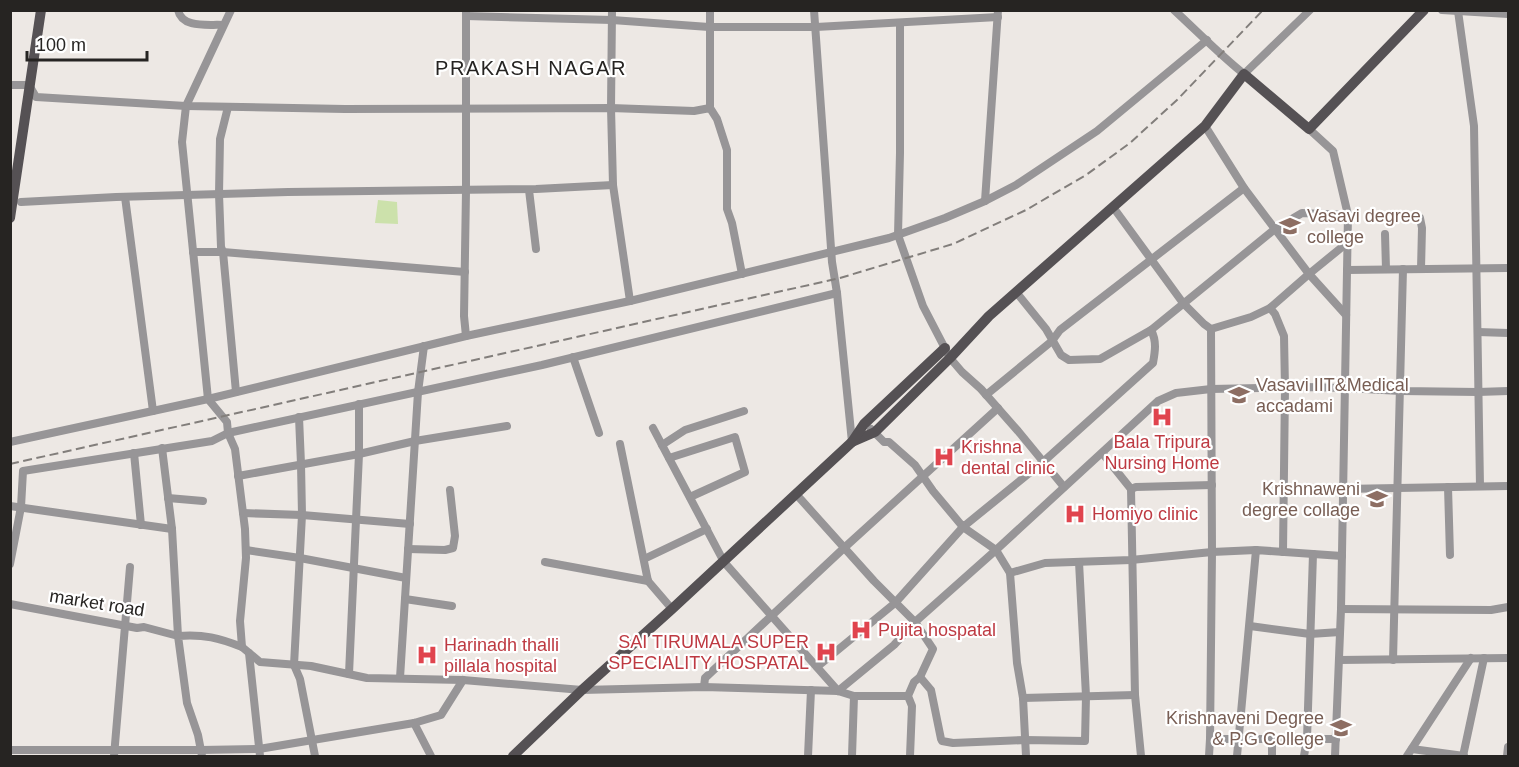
<svg xmlns="http://www.w3.org/2000/svg" width="1519" height="767" viewBox="0 0 1519 767" font-family="Helvetica,sans-serif">
  <style>
    .green { fill: #cce1ab }
    .lines { fill: none; stroke-linecap: round; stroke-linejoin: round }
    .minor { stroke: #979597; stroke-width: 8 }
    .major { stroke: #555154; stroke-width: 10 }
    .rail { stroke: #827e7b; stroke-width: 2; stroke-dasharray: 9 4.5; stroke-linecap: butt }
    .labels { text-anchor: middle; dominant-baseline: central; stroke-width: 4.5; stroke-linejoin: round; paint-order: stroke }
    .education-label { font-size: 18px; fill: #785e54; stroke: #fff; text-anchor: start }
    .health-label { font-size: 18px; fill: #be3a42; stroke: #fff; text-anchor: start }
    .street-label { font-size: 18px; fill: #262422; stroke: #fff }
    .neighbourhood-label { font-size: 20px; letter-spacing: 1.5px; fill: #262422; stroke: #fff }
  </style>
  <rect width="100%" height="100%" fill="#ede8e4"/>
  <polygon class="green" points="378,200 397,202 398,224 375,223"/>
  <g class="lines">
    <g class="minor">
      <path d="M178 10C182 29 209 24 223 25"/>
      <polyline points="231,10 186,106 182,142 208,399 227,422 228,433 235,449 245,529 246,558 240,621 242,647 260,662 311,666 367,678 463,680 582,690 704,687 838,691 854,696 908,696"/>
      <polyline points="612,10 611,108 613,185 630,301"/>
      <polyline points="710,10 710,108"/>
      <polyline points="814,10 832,262 837,293 852,442"/>
      <path d="M1174 10C1198 32 1220 55 1244 74L1310 10"/>
      <polyline points="1442,10 1508,14"/>
      <polyline points="1458,11 1474,126 1480,486"/>
      <polyline points="466,16 612,20 709,27 816,27 998,17"/>
      <polyline points="900,23 900,153 898,235 923,306 950,358 962,372 981,389 1018,431 1064,487"/>
      <polyline points="10,85 29,85 36,97 186,106 345,109 611,108 694,111 710,108 717,119 727,150 727,209 732,223 742,274"/>
      <polyline points="228,107 220,139 219,194 221,247 223,252 465,272"/>
      <polyline points="1205,126 1244,188 1309,274 1346,315"/>
      <polyline points="1309,129 1333,151 1348,215 1341,609 1335,756"/>
      <polyline points="529,190 536,249"/>
      <polyline points="125,197 153,411"/>
      <polyline points="985,201 998,10"/>
      <polyline points="21,202 116,197 288,192 536,189 613,185"/>
      <polyline points="1113,207 1183,303 1204,324 1211,329 1251,317 1270,308 1309,274 1347,243"/>
      <polyline points="1420,218 1422,228 1421,269"/>
      <polyline points="1385,234 1386,269"/>
      <polyline points="193,252 223,252 236,392"/>
      <polyline points="1347,270 1508,268"/>
      <polyline points="1016,292 1046,329 1061,355 1069,360 1100,359 1151,330 1275,229 1302,213 1348,215"/>
      <polyline points="1270,308 1275,314 1284,336 1285,388 1283,552"/>
      <polyline points="1478,332 1508,333"/>
      <polyline points="466,336 464,316 466,191 466,10"/>
      <polyline points="573,357 599,433"/>
      <polyline points="986,395 1052,341 1060,330 1244,188"/>
      <polyline points="299,417 301,464 302,515 294,665 300,679 315,756"/>
      <polyline points="653,428 724,562 838,691"/>
      <path d="M871 429 884 442H889L915 465 933 491 963 527 1043 462 1153 363C1155 352 1157 341 1151 330"/>
      <polyline points="10,442 208,399 466,336 630,301 889,238 945,218 985,201 1016,185 1097,131 1207,40"/>
      <polyline points="620,444 648,581 672,609"/>
      <polyline points="662,445 685,430 744,411"/>
      <polyline points="134,453 141,525"/>
      <polyline points="1103,454 1131,489 1135,695 1141,756"/>
      <polyline points="669,458 735,437 745,472 690,497"/>
      <polyline points="238,476 359,454 415,441 507,426"/>
      <polyline points="1448,487 1450,555"/>
      <polyline points="1131,489 1136,487 1212,485"/>
      <polyline points="1343,489 1508,486"/>
      <polyline points="796,494 874,581 915,622 894,645 838,691"/>
      <polyline points="168,498 203,501"/>
      <polyline points="10,506 172,529"/>
      <polyline points="243,513 302,515 410,524"/>
      <polyline points="408,549 445,550 453,548 455,536 450,490"/>
      <polyline points="246,550 300,558 406,578"/>
      <polyline points="644,559 707,529"/>
      <polyline points="545,562 648,581"/>
      <polyline points="10,564 21,507 23,471 212,441 228,433 542,365 837,293"/>
      <polyline points="1010,573 1045,563 1131,560 1212,552 1256,550"/>
      <polyline points="405,599 452,606"/>
      <polyline points="10,604 137,628 144,627 178,636 172,529 162,448"/>
      <polyline points="1341,609 1491,610 1508,607"/>
      <polyline points="1250,626 1310,634 1340,632"/>
      <polyline points="249,653 260,756"/>
      <polyline points="1339,660 1508,658"/>
      <polyline points="1393,660 1403,269"/>
      <polyline points="817,667 895,603 963,527 996,550 1010,573 1017,663 1023,698 1026,756"/>
      <polyline points="349,674 359,454 359,404"/>
      <polyline points="920,677 931,690 941,739 942,741 953,743 1025,740 1085,741 1086,696 1079,562"/>
      <polyline points="400,678 418,392 424,346"/>
      <polyline points="704,687 705,678 844,548 998,408"/>
      <polyline points="1023,698 1135,695"/>
      <polyline points="414,723 431,756"/>
      <polyline points="1272,738 1272,756"/>
      <polyline points="1210,739 1336,739"/>
      <polyline points="1412,749 1464,756"/>
      <polyline points="10,750 201,750 259,749 414,723 441,715 463,680"/>
      <polyline points="114,756 130,567"/>
      <path d="M202 756 198 735 187 703 178 636C204 634 219 638 242 647"/>
      <polyline points="808,756 811,690"/>
      <polyline points="852,756 854,696"/>
      <polyline points="910,756 912,706 908,696 914,682 920,677 933,649 915,622 996,550 1158,401 1176,393 1211,389 1306,387 1345,388 1401,391 1478,392 1508,391"/>
      <polyline points="1209,756 1210,739 1212,552 1211,329"/>
      <polyline points="1237,756 1256,550 1342,556"/>
      <polyline points="1304,756 1307,739 1313,554"/>
      <polyline points="1407,756 1471,658"/>
      <polyline points="1463,756 1484,658"/>
      <polyline points="1507,756 1508,747"/>
    </g>
    <g class="major">
      <polyline points="10,218 41,10"/>
      <polyline points="852,442 875,432 950,358 989,316 1205,126 1244,74 1309,129 1424,10"/>
      <polyline points="513,756 582,690 672,609 852,442 864,424 945,348"/>
    </g>
    <polyline class="rail" points="10,464 840,278 953,244 1026,210 1086,175 1130,143 1178,99 1263,10"/>
  </g>
  <defs>
    <symbol id="university-bare" viewBox="-9 -9 18 18"><path d="M0-5L7-2L0 1L-7-2ZM-4 1L0 2.5L4 1V4Q0 6-4 4Z" fill="#8d6e63" stroke="#fff" stroke-width="2.5" paint-order="stroke"/></symbol>
    <symbol id="hospital-bare" viewBox="-9 -9 18 18"><path d="M-5-5h3v3.5h4V-5h3V5h-3V1.5h-4V5h-3Z" fill="#e0444e" stroke="#fff" stroke-width="2.5" paint-order="stroke"/></symbol>
  </defs>
  <g fill-rule="evenodd">
    <use href="#university-bare" x="1275" y="211" width="30" height="30"/>
    <use href="#university-bare" x="1224" y="380" width="30" height="30"/>
    <use href="#hospital-bare" x="1147" y="402" width="30" height="30"/>
    <use href="#hospital-bare" x="929" y="442" width="30" height="30"/>
    <use href="#university-bare" x="1362" y="484" width="30" height="30"/>
    <use href="#hospital-bare" x="1060" y="499" width="30" height="30"/>
    <use href="#hospital-bare" x="846" y="615" width="30" height="30"/>
    <use href="#hospital-bare" x="811" y="637" width="30" height="30"/>
    <use href="#hospital-bare" x="412" y="640" width="30" height="30"/>
    <use href="#university-bare" x="1326" y="713" width="30" height="30"/>
  </g>
  <g class="labels">
    <g class="education-label">
      <text x="1307" y="216">Vasavi degree<tspan x="1307" dy="21">college</tspan></text>
      <text x="1256" y="385">Vasavi IIT&amp;Medical<tspan x="1256" dy="21">accadami</tspan></text>
      <text x="1360" y="489" text-anchor="end">Krishnaweni<tspan x="1360" dy="21">degree collage</tspan></text>
      <text x="1324" y="718" text-anchor="end">Krishnaveni Degree<tspan x="1324" dy="21">&amp; P.G College</tspan></text>
    </g>
    <g class="health-label">
      <text x="1162" y="442" text-anchor="middle">Bala Tripura<tspan x="1162" dy="21">Nursing Home</tspan></text>
      <text x="961" y="447">Krishna<tspan x="961" dy="21">dental clinic</tspan></text>
      <text x="1092" y="514">Homiyo clinic</text>
      <text x="878" y="630">Pujita hospatal</text>
      <text x="809" y="642" text-anchor="end">SAI TIRUMALA SUPER<tspan x="809" dy="21">SPECIALITY HOSPATAL</tspan></text>
      <text x="444" y="645">Harinadh thalli<tspan x="444" dy="21">pillala hospital</tspan></text>
    </g>
    <g class="street-label">
      <text transform="translate(97 603) rotate(9)">market road</text>
    </g>
    <g class="neighbourhood-label">
      <text x="531" y="68">PRAKASH NAGAR</text>
    </g>
  </g>
  <rect width="1519" height="767" fill="none" stroke="#262422" stroke-width="24"/>
  <path d="M27 51v9h120v-9" fill="none" stroke="#262422" stroke-width="3"/>
  <text x="36" y="51" font-size="18" fill="#262422" stroke="#ffffff" stroke-width="4.5" paint-order="stroke">100 m</text>
</svg>
